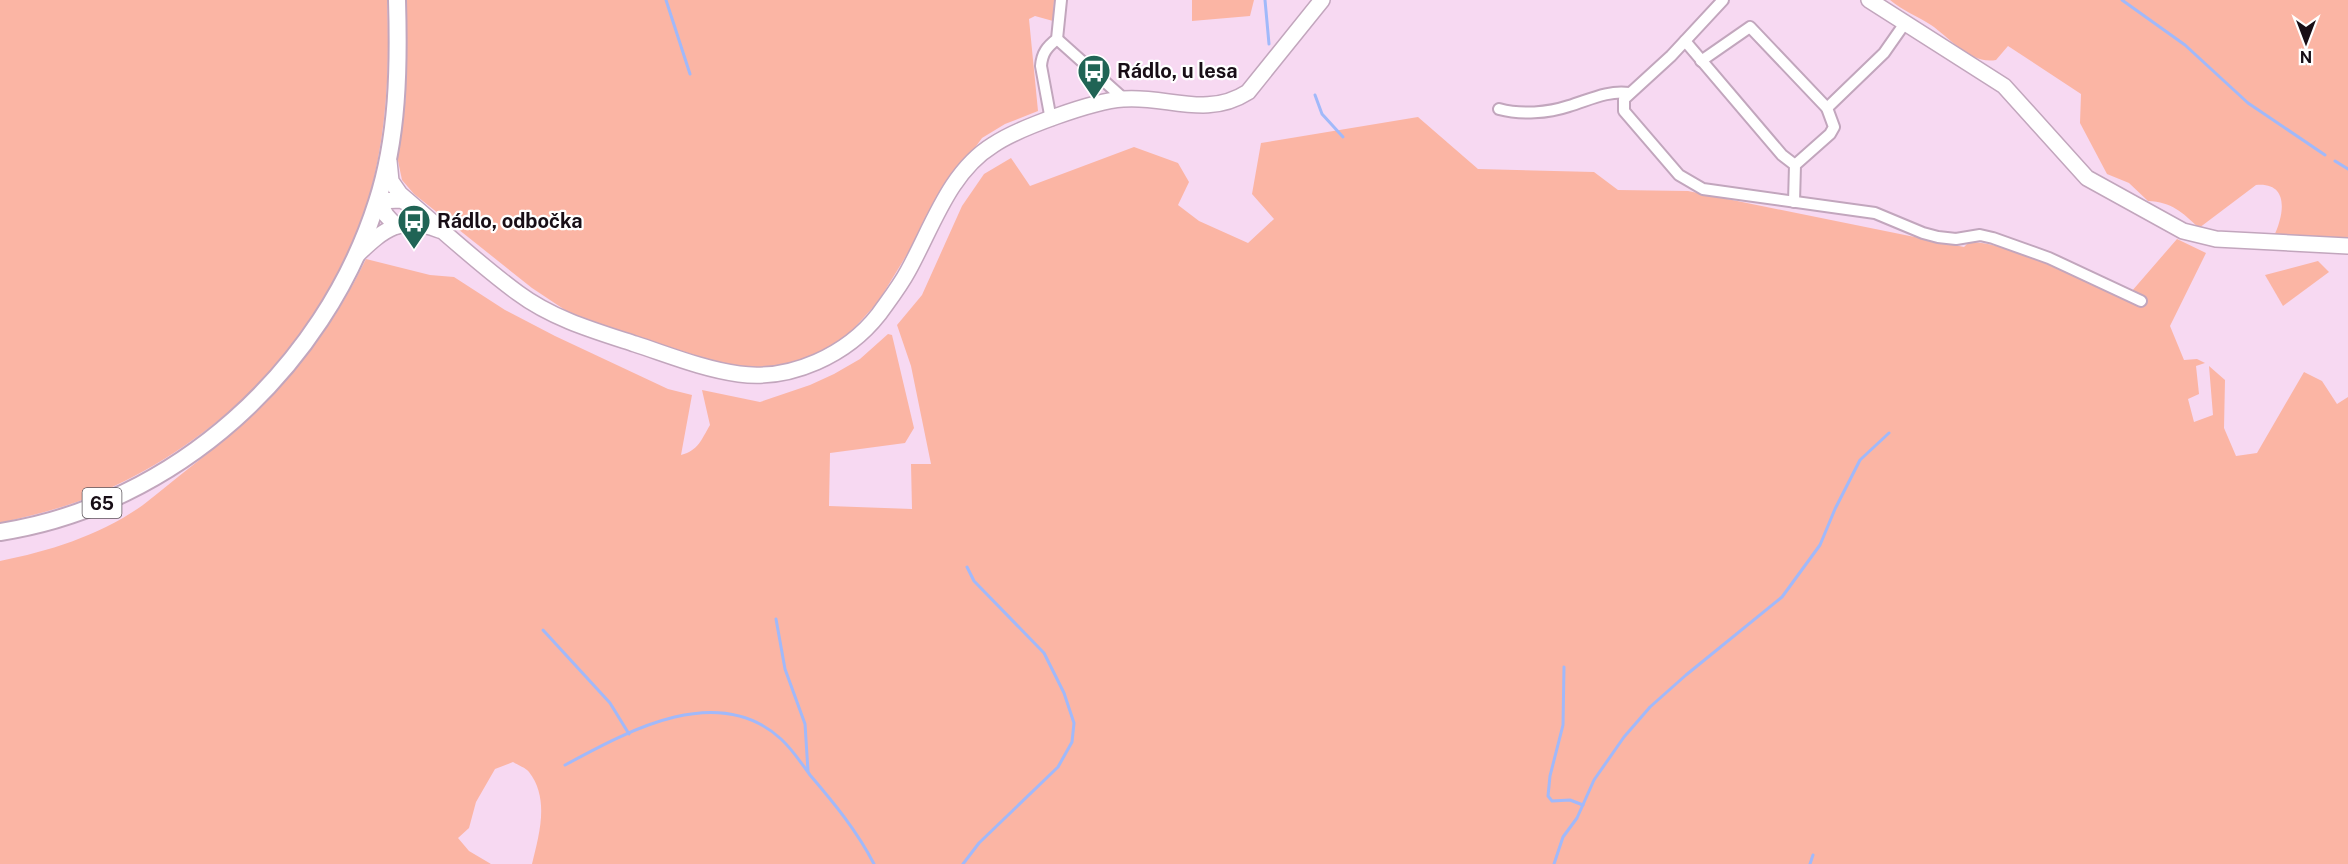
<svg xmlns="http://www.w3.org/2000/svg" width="2348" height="864" viewBox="0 0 2348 864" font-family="'Public Sans',sans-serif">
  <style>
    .green { fill: #fbb5a4 }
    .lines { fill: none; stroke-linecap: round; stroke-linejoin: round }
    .stream { stroke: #a1b9fa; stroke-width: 3 }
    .street-casing { stroke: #c2a6bd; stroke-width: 14 }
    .secondary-casing { stroke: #c2a6bd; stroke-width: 18 }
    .primary-casing { stroke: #c2a6bd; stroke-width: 20 }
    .street { stroke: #fff; stroke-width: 10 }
    .secondary { stroke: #fff; stroke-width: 15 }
    .primary { stroke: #fff; stroke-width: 16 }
    .labels { text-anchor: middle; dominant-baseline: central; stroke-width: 4.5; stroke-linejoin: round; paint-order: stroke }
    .shield { fill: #fff; stroke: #5d565c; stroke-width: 1.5 }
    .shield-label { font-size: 18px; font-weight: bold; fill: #180e16 }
    .poi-label { font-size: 20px; font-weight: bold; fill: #180e16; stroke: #fff; text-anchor: start }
  </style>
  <rect width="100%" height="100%" fill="#f7d9f2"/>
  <g class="green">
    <path d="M0 0H387C390 67 387 132 369 198 332 330 227 436 104 491 71 506 35 515 0 523Z"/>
    <polygon points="406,0 1054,0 1053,21 1035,16 1029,19 1038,111 1005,124 982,138 956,174 878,302 846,337 823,352 784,365 742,370 577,318 532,288 414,194 402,180 397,156 406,96"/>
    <polygon points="1192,0 1254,0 1250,16 1192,21"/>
    <path d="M1890 0H2348V241L2274 236C2284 215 2290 182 2256 185L2199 228C2182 212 2172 202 2148 201L2129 183 2107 174 2080 123 2081 94 2008 46 1996 60C1971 65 1950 38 1931 25 1917 16 1903 11 1890 0Z"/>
    <path d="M1418 117 1478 169 1594 172 1618 190 1688 191 1964 247 1969 242C2011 242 2084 281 2125 299L2177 239 2206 253 2170 326 2184 360 2197 359 2205 363 2196 366 2199 394 2188 399 2194 422 2213 415 2209 366 2225 380 2224 428 2236 456 2257 453 2304 372 2322 381 2337 404 2348 397V864H532C539 835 550 799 529 772 526 768 518 765 513 762L495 769 476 802 469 828 458 838 469 851 491 864H0V561C50 551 101 535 143 505 160 492 176 478 193 465 271 404 322 349 366 259L430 275 454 277 505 310 555 336 668 389 692 395 681 455C699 450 701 440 710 425L702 390 760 402 810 385 834 374 860 359 888 334 892 335 914 428 905 443 830 453 829 506 912 509 911 464H931L911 366 897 325 922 295 962 206 984 174 1011 158 1030 186 1134 147 1178 163 1189 182 1178 205 1199 221 1248 243 1274 219 1252 194 1261 143Z"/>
    <polygon points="2318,261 2329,272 2283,306 2265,275"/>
  </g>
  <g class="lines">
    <g class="stream">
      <polyline points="666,0 690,74"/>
      <polyline points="1265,0 1269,44"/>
      <polyline points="2122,0 2185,45 2248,103 2325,155"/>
      <polyline points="1315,95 1322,114 1343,137"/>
      <polyline points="2335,161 2348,169"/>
      <polyline points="776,619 785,669 805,724 808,771"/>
      <polyline points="543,630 610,703 629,734"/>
      <polyline points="1564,667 1563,725 1550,776 1548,796 1552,801 1570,800 1583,805"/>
      <path d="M565 765C628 731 718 681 781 739 793 750 801 763 810 775 834 803 857 831 874 864"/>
      <polyline points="963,864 979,843 1058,767 1072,742 1074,723 1064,693 1044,653 974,581 967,567"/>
      <polyline points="1554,864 1563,837 1577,818 1594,780 1624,737 1650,707 1686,675 1782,597 1820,545 1835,509 1860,460 1889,433"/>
      <polyline points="1810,864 1813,855"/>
    </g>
    <defs>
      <g id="street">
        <polyline points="1723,0 1671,56 1624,99 1624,111 1679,175 1703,189 1875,213 1923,233 1938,237 1956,239 1980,235 1993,238 2049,258 2141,301"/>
        <polyline points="1057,39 1124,99"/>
        <polyline points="1685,41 1782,155 1795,165"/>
        <polyline points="1701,61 1750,27 1827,108 1834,127 1830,134 1795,165 1794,202"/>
        <polyline points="1827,108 1884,53 1905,23"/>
        <path d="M1499 109C1521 115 1548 113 1569 106 1589 100 1608 90 1629 93"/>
        <path d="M1051 120 1041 66C1042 53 1047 47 1057 39L1061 0"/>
      </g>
      <g id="secondary">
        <polyline points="1869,0 2004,86 2087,178 2183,231 2216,239 2348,246"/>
        <path d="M389 161 391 181 400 194C439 227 477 263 518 293 553 319 595 331 635 344 669 355 703 369 739 374 791 381 847 355 879 314 889 300 900 286 908 271 932 228 949 172 993 145 1018 128 1093 101 1123 99 1166 95 1206 119 1248 92L1322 0"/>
        <polyline points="396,226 386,215 378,201 401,200 409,204"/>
        <path d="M357 255C384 229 401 215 439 230"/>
      </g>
      <path id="primary" d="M0 532C175 505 324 369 377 202 398 137 399 68 397 0"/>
    </defs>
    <use href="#street" class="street-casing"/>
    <use href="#secondary" class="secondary-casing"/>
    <use href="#primary" class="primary-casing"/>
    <use href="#street" class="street"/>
    <use href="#secondary" class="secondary"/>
    <use href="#primary" class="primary"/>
  </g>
  <defs>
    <symbol id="bus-pin" viewBox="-11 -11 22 30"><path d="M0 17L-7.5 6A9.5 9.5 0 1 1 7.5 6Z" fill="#206455" stroke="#fff"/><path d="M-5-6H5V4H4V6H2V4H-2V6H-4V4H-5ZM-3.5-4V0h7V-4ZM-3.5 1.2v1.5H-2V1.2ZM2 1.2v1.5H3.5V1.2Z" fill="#fff"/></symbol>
  </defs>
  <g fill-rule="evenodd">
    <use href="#bus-pin" x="1075" y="52" width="38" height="52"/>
    <use href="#bus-pin" x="395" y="202" width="38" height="52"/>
  </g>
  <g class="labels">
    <rect class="shield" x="82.5" y="488" width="39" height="30" rx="4.5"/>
    <g class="shield-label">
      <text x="102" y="503">65</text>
    </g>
    <g class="poi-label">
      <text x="1117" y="71">Rádlo, u lesa</text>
      <text x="437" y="221">Rádlo, odbočka</text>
    </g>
  </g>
  <g transform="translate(2306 42) rotate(180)" stroke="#ffffff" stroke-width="4.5" paint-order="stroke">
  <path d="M0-4.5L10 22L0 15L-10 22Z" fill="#180e16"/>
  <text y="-9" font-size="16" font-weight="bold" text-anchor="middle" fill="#180e16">N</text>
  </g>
</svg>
